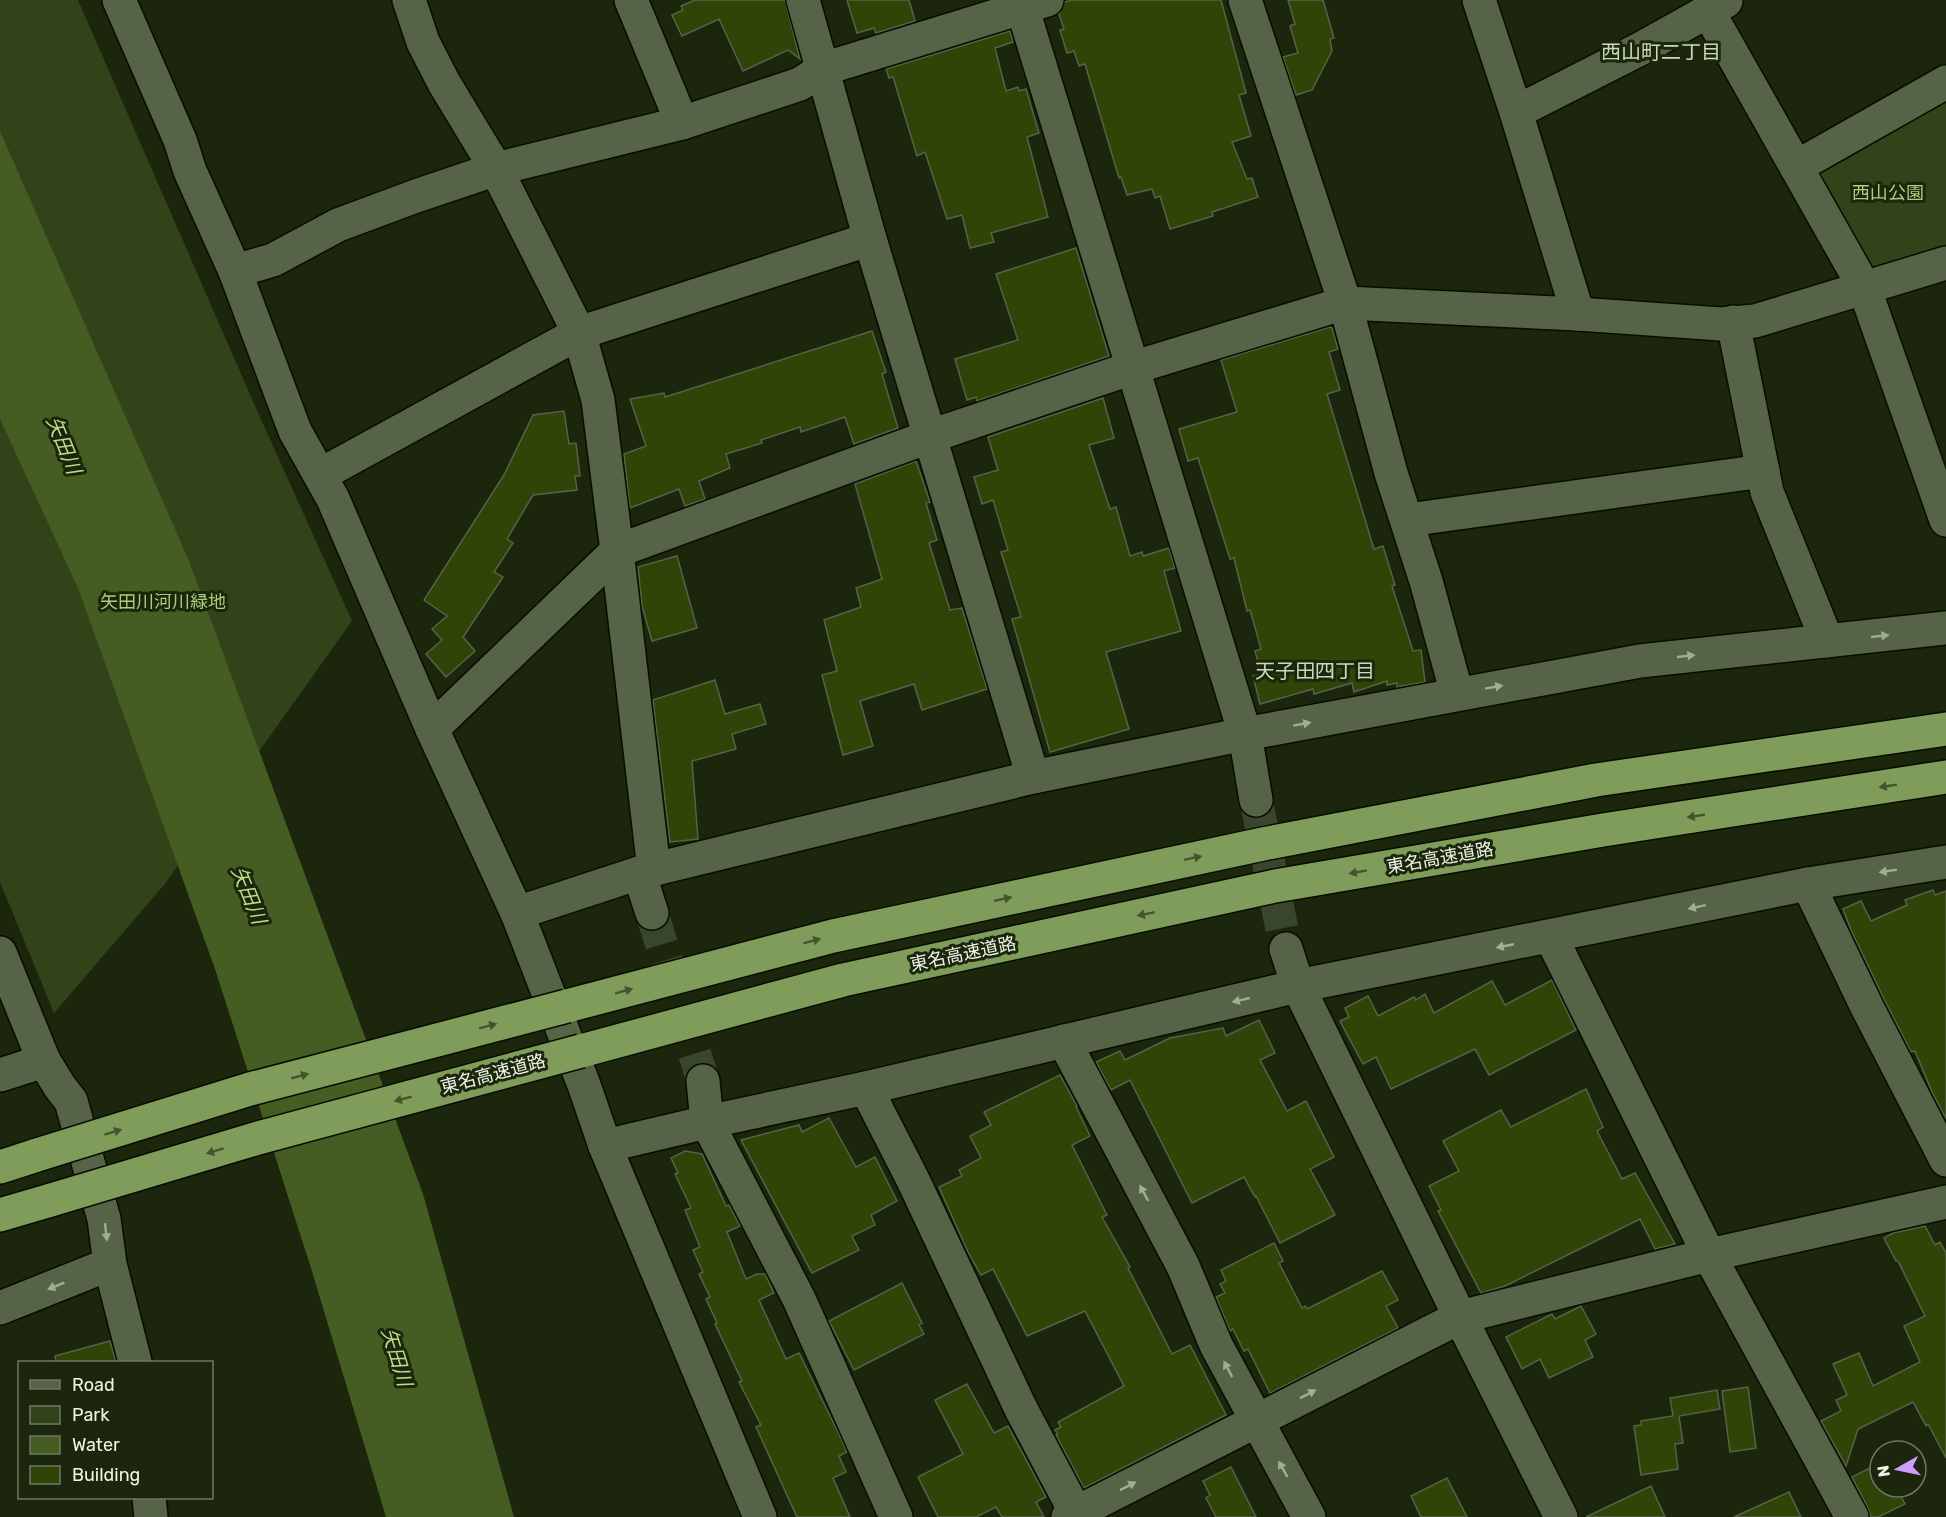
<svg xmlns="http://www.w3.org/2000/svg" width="1946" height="1517" viewBox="0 0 1946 1517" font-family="Rubik,'Noto Sans JP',sans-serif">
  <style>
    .green { fill: #324319 }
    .water { fill: #455d23 }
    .building { fill: #2e4507; stroke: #566348; stroke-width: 1.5 }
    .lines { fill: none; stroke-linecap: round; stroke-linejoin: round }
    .minor-tunnel { stroke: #3a452d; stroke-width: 33; stroke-dasharray: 33 16; stroke-linecap: butt }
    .minor-casing { stroke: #060e00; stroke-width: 36 }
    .highway-casing { stroke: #060e00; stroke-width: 36 }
    .minor { stroke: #566347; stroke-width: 33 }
    .highway { stroke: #7f9c5b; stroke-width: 33 }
    .highway-bridge-casing { stroke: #060e00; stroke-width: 36; stroke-linecap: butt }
    .highway-bridge { stroke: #7f9c5b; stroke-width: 33 }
    .oneway { fill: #a2ac96 }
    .oneway2 { fill: #43552c }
    .labels { text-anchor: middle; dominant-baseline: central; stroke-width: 6; stroke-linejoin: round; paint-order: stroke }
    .park-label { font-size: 18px; fill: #a8ce79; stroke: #1b260d }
    .street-label { font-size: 18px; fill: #edf4e4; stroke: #1b260d }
    .neighbourhood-label { font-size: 20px; fill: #cad9ba; stroke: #1b260d }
    .water-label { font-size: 20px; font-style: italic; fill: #b7dd88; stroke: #1b260d }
  </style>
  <rect width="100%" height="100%" fill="#1b260d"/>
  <g class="green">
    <polygon points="0,0 78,0 255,406 352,621 164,885 54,1013 0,882"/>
    <polygon points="1946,94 1946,253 1871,277 1811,171"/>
  </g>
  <polygon class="water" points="0,131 189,561 423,1194 514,1517 386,1517 311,1268 215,969 78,588 0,419"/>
  <g class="building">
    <polygon points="695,0 785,0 800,59 788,50 743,71 719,19 682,36 672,15 683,10 681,6"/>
    <polygon points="847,0 909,0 915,21 876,33 874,28 857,33"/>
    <polygon points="1072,0 1221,0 1246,93 1239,95 1251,136 1232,142 1247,179 1252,178 1258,197 1212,212 1213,216 1170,229 1160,196 1155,198 1152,189 1127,195 1121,177 1119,178 1085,64 1079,66 1074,51 1067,53 1060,30 1064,29 1059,14 1065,2"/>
    <polygon points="1288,0 1323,0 1334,38 1330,39 1332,51 1312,90 1296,95 1283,57 1298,53 1290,26 1295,24"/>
    <polygon points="1010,31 1013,42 995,48 1006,91 1018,87 1019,91 1026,89 1039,133 1027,137 1048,217 991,233 994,242 970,248 962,215 947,219 925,152 917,156 893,77 889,78 886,69"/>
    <polygon points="1076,248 1109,356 977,401 976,397 967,400 955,359 1018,340 996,274"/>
    <polygon points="1330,327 1332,328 1338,349 1329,352 1340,390 1327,394 1374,549 1383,546 1395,585 1392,586 1413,651 1421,650 1425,682 1397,687 1397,683 1387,685 1387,681 1354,692 1352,683 1314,694 1313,689 1260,704 1253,676 1261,674 1255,651 1261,649 1250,610 1247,611 1234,558 1230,559 1198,458 1188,461 1179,429 1237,412 1221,360"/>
    <polygon points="872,331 886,372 882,374 898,428 854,444 845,417 801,432 800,427 761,440 762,443 726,454 730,468 699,481 705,499 685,506 679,489 630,508 624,454 646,446 630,399 664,393 665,397"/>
    <polygon points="1103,398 1114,438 1089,445 1110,509 1116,507 1130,556 1142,552 1143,556 1169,548 1175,568 1164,571 1181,631 1106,652 1129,729 1050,752 1012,619 1021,617 1001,552 1008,550 993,500 982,504 974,477 998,470 988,437"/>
    <polygon points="564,411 569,444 576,443 580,476 575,476 577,490 533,495 507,539 513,543 494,572 503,577 463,637 475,651 446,677 426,654 442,640 432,629 447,616 424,600 504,475 533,415"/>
    <polygon points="916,461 930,502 926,503 937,540 929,543 950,610 962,608 987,689 922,710 914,684 860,701 873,746 843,755 822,675 837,671 824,620 861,607 856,588 882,579 855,484"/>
    <polygon points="677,556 697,628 652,641 642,606 638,567"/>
    <polygon points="715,680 725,714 760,704 766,724 732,734 736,749 692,761 698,839 670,842 653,700"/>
    <polygon points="1933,890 1935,895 1946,891 1946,1119 1932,1092 1915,1051 1911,1052 1884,999 1851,930 1843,909 1861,901 1871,921 1907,905 1905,900"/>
    <polygon points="1552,980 1576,1030 1489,1075 1475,1049 1391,1089 1376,1057 1363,1064 1340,1021 1349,1017 1345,1008 1368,996 1378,1016 1414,997 1416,1000 1425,994 1434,1013 1492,981 1505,1005"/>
    <polygon points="1259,1020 1275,1053 1260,1060 1287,1111 1306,1101 1334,1157 1310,1169 1335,1215 1280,1243 1256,1196 1255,1197 1244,1177 1192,1203 1130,1080 1111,1090 1096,1062 1120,1051 1125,1060 1170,1038 1223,1028 1226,1036"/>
    <polygon points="1060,1075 1077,1106 1076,1107 1090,1136 1072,1145 1107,1215 1102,1217 1130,1267 1128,1268 1172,1354 1190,1345 1226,1415 1084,1488 1056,1435 1058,1434 1055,1430 1061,1427 1058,1422 1124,1386 1085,1311 1027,1336 993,1269 981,1275 968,1252 939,1187 962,1176 959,1170 981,1158 970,1136 991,1125 984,1112"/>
    <polygon points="1586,1089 1603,1127 1597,1131 1622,1179 1635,1173 1675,1244 1655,1249 1640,1219 1505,1286 1481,1293 1438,1211 1441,1210 1429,1186 1459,1171 1443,1141 1501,1110 1511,1127"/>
    <polygon points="829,1118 856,1167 875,1157 897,1201 871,1215 875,1225 852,1236 859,1250 812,1273 741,1140 799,1125 802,1132"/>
    <polygon points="685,1151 702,1154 726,1206 729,1205 740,1226 727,1232 746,1279 757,1274 765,1274 774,1293 759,1300 786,1359 799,1353 839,1434 847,1452 839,1456 846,1472 833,1478 850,1517 797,1517 756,1427 761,1425 739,1382 742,1381 715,1324 717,1323 706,1299 710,1297 699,1274 703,1272 693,1250 700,1247 685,1210 691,1208 675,1174 678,1173 671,1158"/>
    <polygon points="1925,1226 1935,1245 1940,1242 1946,1253 1946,1458 1928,1424 1926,1426 1913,1402 1858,1429 1846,1466 1821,1421 1841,1411 1836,1400 1847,1395 1833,1364 1859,1353 1873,1386 1920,1362 1904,1326 1925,1316 1898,1261 1896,1261 1884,1238 1893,1233"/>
    <polygon points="1274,1243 1283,1261 1279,1263 1302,1308 1305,1306 1307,1309 1382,1271 1398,1300 1386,1306 1398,1328 1270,1393 1248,1349 1244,1351 1233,1329 1230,1331 1216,1297 1225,1293 1220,1284 1226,1281 1221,1270"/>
    <polygon points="902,1283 922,1323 919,1325 924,1334 854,1370 829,1321"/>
    <polygon points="1581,1306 1596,1334 1585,1340 1593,1357 1549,1378 1540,1359 1522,1369 1506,1337 1552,1314 1555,1319"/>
    <polygon points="110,1341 116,1362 56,1362 55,1356"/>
    <polygon points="967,1384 994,1433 1008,1426 1046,1497 1036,1502 1044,1517 1002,1517 996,1507 976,1517 938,1517 918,1477 963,1454 935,1400"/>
    <polygon points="1748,1387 1756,1448 1730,1452 1722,1391"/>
    <polygon points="1717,1390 1720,1409 1679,1416 1683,1443 1675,1444 1678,1469 1641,1475 1634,1426 1641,1425 1641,1421 1673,1416 1670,1398"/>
    <polygon points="1880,1463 1880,1487 1896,1487 1905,1504 1878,1517 1871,1517 1868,1508 1852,1477"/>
    <polygon points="1231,1467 1256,1517 1216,1517 1206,1498 1210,1495 1203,1481"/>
    <polygon points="1447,1478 1467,1517 1421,1517 1411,1496"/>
    <polygon points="1651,1486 1665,1517 1586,1517"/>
    <polygon points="1789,1492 1801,1517 1734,1517"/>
  </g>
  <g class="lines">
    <g class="minor-tunnel">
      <polyline points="1256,800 1286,949"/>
      <polyline points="652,913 703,1081"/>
    </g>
    <defs>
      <g id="minor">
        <polyline points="119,0 180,140 190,171 235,271 295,431 333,499 432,729 517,913 584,1085 605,1146 760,1517"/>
        <polyline points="409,0 423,42 444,83 496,169 579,333 598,400 617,551 654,870"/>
        <polyline points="631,0 682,123"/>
        <polyline points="803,0 870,239 1033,777"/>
        <polyline points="1020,0 1245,734 1256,800"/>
        <polyline points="1245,0 1345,303 1391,473 1426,581 1457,694"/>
        <polyline points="1479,0 1516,112 1578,314"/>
        <polyline points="1708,11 1864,287 1946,520"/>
        <polyline points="1516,112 1642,48 1726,1"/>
        <polyline points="1796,167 1946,82"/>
        <polyline points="235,271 273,260 338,225 416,196 496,169 682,123 800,84 823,69 1047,0"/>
        <polyline points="1733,322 1767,492 1827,641"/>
        <polyline points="320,475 579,333 870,239"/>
        <polyline points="1408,520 1763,471"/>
        <polyline points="432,729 617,551 931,436 1132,368 1345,303 1578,314 1721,324 1755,321 1946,263"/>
        <polyline points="639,873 652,913"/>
        <polyline points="1808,884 1867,1007 1946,1160"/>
        <polyline points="517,913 639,873 1033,777 1245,734 1640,661 1946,628"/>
        <polyline points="1551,937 1709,1255 1852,1517"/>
        <polyline points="1286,949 1298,986 1460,1317 1561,1517"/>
        <polyline points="0,953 44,1061 60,1087 71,1101 104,1219 110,1264 135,1362"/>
        <polyline points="1064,1041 1183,1266 1216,1345 1309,1517"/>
        <polyline points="0,1075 44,1061"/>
        <polyline points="703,1081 707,1122 799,1299 896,1517"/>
        <polyline points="866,1088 913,1180 1021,1409 1076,1513"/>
        <polyline points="605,1146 707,1122 866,1088 1298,986 1808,884 1946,862"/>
        <polyline points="0,1308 110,1264"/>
        <polyline points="149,1498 151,1517"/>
        <polyline points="1068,1517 1460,1317 1709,1255 1946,1202"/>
      </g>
      <g id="highway">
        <polyline points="567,1006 833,936 1263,844 1596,780 1946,729"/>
        <polyline points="581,1051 843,980 1275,886 1603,830 1946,777"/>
        <polyline points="0,1167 37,1155"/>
        <polyline points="0,1215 51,1200"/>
      </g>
    </defs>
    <use href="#minor" class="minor-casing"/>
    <use href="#highway" class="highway-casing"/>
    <use href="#minor" class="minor"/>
    <use href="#highway" class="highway"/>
    <defs>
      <g id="highway-bridge">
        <polyline points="37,1155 250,1089 567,1006"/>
        <polyline points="51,1200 258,1138 581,1051"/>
      </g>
    </defs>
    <use href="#highway-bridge" class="highway-bridge-casing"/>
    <use href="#highway-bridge" class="highway-bridge"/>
  </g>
  <defs><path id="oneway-solid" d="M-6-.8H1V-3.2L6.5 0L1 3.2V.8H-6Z" transform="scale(1.5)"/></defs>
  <g class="oneway">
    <use href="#oneway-solid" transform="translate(1880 636) rotate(-6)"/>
    <use href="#oneway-solid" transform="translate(1686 656) rotate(-6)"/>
    <use href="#oneway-solid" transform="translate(1494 687) rotate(-10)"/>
    <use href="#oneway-solid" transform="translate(1302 724) rotate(-10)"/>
    <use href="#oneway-solid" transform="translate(1888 871) rotate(171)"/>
    <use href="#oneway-solid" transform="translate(1697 907) rotate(168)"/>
    <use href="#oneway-solid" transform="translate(1505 946) rotate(169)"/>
    <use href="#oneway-solid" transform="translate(1241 1000) rotate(167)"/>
    <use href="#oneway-solid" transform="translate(1144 1193) rotate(-118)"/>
    <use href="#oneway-solid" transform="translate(106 1232) rotate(83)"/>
    <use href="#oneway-solid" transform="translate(56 1286) rotate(158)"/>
    <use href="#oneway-solid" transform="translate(1228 1369) rotate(-118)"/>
    <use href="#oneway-solid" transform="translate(1308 1394) rotate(-27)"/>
    <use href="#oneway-solid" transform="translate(1283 1469) rotate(-119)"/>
    <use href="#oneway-solid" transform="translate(1128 1486) rotate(-27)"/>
  </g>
  <g class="oneway2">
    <use href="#oneway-solid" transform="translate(1888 786) rotate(171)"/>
    <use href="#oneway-solid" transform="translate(1696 816) rotate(171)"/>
    <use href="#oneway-solid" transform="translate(1193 858) rotate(-12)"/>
    <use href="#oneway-solid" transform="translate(1358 872) rotate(170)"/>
    <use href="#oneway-solid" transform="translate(1003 899) rotate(-12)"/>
    <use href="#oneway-solid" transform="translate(1146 914) rotate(168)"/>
    <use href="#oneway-solid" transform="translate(812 941) rotate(-15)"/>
    <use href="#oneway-solid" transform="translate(624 991) rotate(-15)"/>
    <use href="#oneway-solid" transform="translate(488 1026) rotate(-15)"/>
    <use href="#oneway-solid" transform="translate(300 1076) rotate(-15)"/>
    <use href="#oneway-solid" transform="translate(403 1099) rotate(165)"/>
    <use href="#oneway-solid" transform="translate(113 1132) rotate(-17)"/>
    <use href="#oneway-solid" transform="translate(215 1151) rotate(163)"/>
  </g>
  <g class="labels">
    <g class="park-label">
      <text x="1888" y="193">西山公園</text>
      <text x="163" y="602">矢田川河川緑地</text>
    </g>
    <g class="street-label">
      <text transform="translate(1440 858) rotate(-10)">東名高速道路</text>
      <text transform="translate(963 954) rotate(-12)">東名高速道路</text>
      <text transform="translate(493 1074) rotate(-15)">東名高速道路</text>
    </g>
    <g class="neighbourhood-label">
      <text x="1661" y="52">西山町二丁目</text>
      <text x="1315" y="671">天子田四丁目</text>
    </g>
    <g class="water-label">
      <text transform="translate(64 445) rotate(68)">矢田川</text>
      <text transform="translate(249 895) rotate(68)">矢田川</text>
      <text transform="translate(397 1357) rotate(73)">矢田川</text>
    </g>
  </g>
  <rect x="18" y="1361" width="195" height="138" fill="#1b260d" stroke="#6f7863" stroke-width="1.5"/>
  <rect x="30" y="1380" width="30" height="9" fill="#566347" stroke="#6f7863" stroke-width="1.5"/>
  <text x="72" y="1391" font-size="18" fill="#edf4e4">Road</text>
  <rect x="30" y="1406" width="30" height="18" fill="#324319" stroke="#6f7863" stroke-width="1.5"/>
  <text x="72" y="1421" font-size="18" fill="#edf4e4">Park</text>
  <rect x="30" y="1436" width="30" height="18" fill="#455d23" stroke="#6f7863" stroke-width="1.5"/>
  <text x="72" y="1451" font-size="18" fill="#edf4e4">Water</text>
  <rect x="30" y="1466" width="30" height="18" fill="#2e4507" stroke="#6f7863" stroke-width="1.5"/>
  <text x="72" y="1481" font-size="18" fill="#edf4e4">Building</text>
  <g transform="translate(1898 1469) rotate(261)"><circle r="28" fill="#1b260d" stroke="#6f7863" stroke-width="1.5"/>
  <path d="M0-4.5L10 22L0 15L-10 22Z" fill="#d19dfd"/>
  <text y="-9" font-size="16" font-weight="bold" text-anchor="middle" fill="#edf4e4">N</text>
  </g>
</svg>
